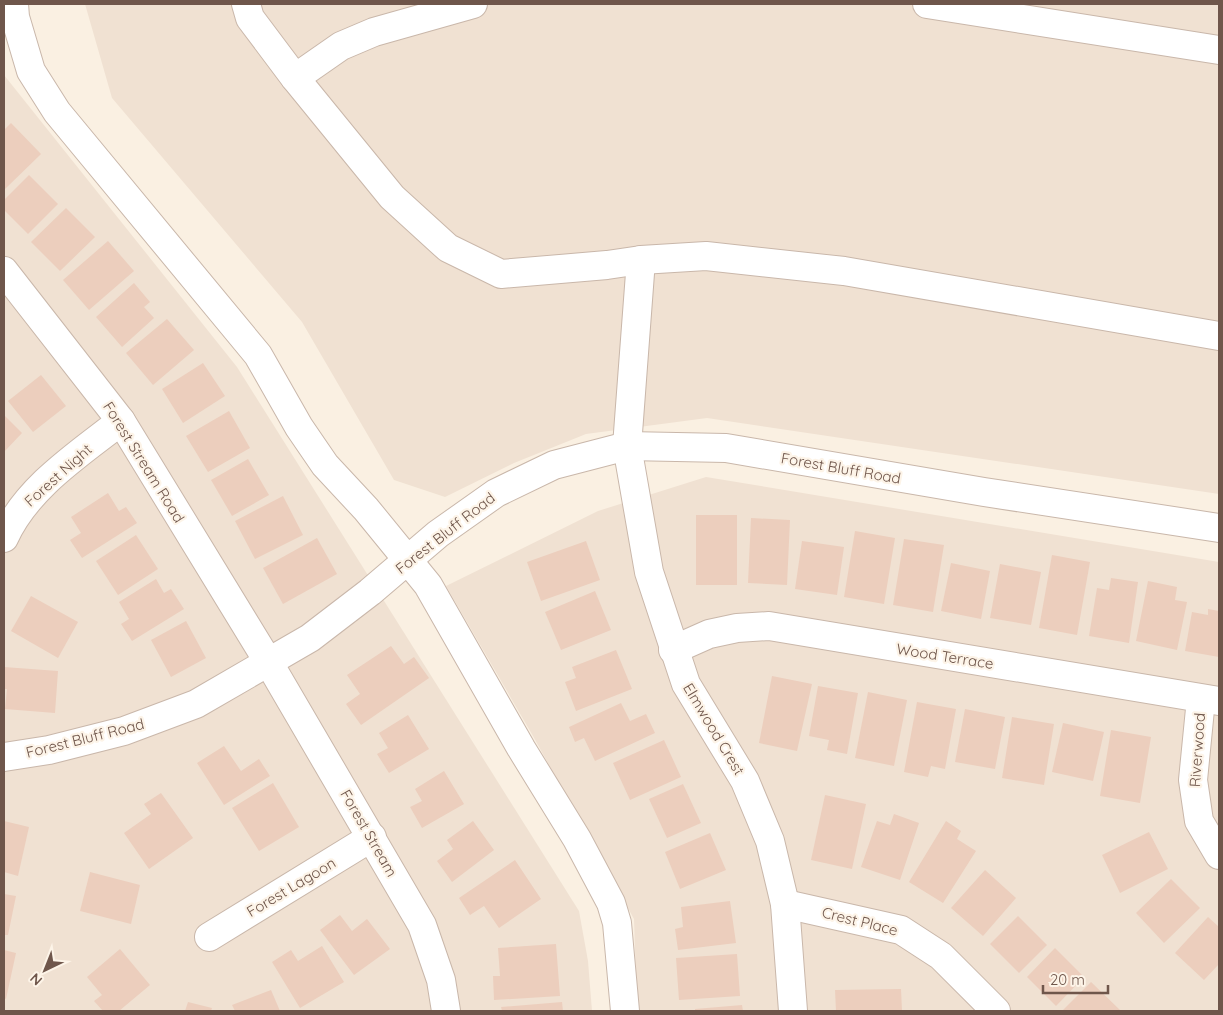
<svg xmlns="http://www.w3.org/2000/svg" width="1223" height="1015" viewBox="0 0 1223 1015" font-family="Quicksand,sans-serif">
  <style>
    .residential { fill: #f0e1d2 }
    .building { fill: #eccebd }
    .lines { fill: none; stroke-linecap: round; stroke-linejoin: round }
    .minor-casing { stroke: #c9b7aa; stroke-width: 30 }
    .minor { stroke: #fff; stroke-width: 28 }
    .labels { text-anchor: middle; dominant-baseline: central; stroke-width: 4.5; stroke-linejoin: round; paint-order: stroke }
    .street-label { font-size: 15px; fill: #6f564b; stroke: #fdf4e8 }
  </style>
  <rect width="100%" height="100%" fill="#faf0e2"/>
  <g class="residential">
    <polygon points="85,4 1219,4 1219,494 707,418 586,434 514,463 445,497 394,480 302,322 112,98"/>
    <polygon points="4,75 237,367 579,911 588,961 592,1011 4,1011"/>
    <polygon points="706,477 1219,562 1219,1011 637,1011 634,919 533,736 446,586 598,511"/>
  </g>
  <g class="building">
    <polygon points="11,123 41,154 4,190 4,130"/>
    <polygon points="29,175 58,204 28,234 4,210 4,200"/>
    <polygon points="66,208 95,237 60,271 31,242"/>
    <polygon points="108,241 134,271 89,310 63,280"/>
    <polygon points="134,283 150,302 144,307 154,318 122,347 96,317"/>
    <polygon points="167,319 194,350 153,385 126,353"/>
    <polygon points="203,363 225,396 183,423 162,389"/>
    <polygon points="41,375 66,406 33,432 8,401"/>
    <polygon points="229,411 250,448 208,472 186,436"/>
    <polygon points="4,415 22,433 4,452"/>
    <polygon points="248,459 269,495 232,516 211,480"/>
    <polygon points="108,493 119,511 126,507 137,523 82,558 70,540 81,533 71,517"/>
    <polygon points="283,496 303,535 255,559 235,521"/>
    <rect x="696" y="515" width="41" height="70"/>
    <polygon points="751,518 790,520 787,585 748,583"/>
    <polygon points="855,531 895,538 884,604 844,597"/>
    <polygon points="136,535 158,569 118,595 96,561"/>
    <polygon points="317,538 337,574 283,604 263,568"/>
    <polygon points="904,539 944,545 933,612 893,605"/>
    <polygon points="586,541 600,580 541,601 527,562"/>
    <polygon points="802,541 844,547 837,595 795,589"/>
    <polygon points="1052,555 1090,562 1077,635 1039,628"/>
    <polygon points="951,563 990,571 981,619 941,611"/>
    <polygon points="1000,564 1041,572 1031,625 990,618"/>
    <polygon points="1111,578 1138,582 1129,643 1089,636 1097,588 1109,590"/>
    <polygon points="156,579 164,593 171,589 184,609 132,641 121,624 129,619 119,602"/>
    <polygon points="1148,581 1177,587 1175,600 1187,602 1177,650 1136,641"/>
    <polygon points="595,591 611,630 561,650 545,612"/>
    <polygon points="31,596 78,622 58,658 11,631"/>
    <polygon points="1208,609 1219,611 1219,657 1185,651 1192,612 1208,615"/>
    <polygon points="186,621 206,658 171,677 151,640"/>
    <polygon points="391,646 404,664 414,657 429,678 361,725 346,704 360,694 347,675"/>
    <polygon points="616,650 632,689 576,711 565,682 576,678 572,667"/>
    <polygon points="4,667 58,671 55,713 5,709 7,689 4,689"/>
    <polygon points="772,676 812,684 797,751 759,743"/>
    <polygon points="818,686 858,693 847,754 827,750 829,740 809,736"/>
    <polygon points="868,692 907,700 894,766 855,758"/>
    <polygon points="917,702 956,709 945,769 931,766 928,777 904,772"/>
    <polygon points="621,703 630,721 646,714 655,733 595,761 584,738 575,742 569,727"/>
    <polygon points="965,709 1005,717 995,769 955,762"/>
    <polygon points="408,715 429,749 389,773 377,754 388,748 379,733"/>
    <polygon points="1012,717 1054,724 1044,785 1002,778"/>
    <polygon points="1063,723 1104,732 1093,781 1052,772"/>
    <polygon points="1111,730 1151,737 1140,803 1100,796"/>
    <polygon points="664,740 681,777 630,800 613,763"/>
    <polygon points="224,746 241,771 259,759 270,776 224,805 197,763"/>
    <polygon points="444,771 464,804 422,828 410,807 422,801 415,789"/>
    <polygon points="273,783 299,827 259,851 232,808"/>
    <polygon points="683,784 701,823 667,838 649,799"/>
    <polygon points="161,793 193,838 149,869 124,833 151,814 144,804"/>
    <polygon points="825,795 866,804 852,869 811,860"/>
    <polygon points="894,814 919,823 900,880 861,867 877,821 890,825"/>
    <polygon points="4,821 29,827 18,876 4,872"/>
    <polygon points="473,821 494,850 452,882 437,861 453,849 447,840"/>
    <polygon points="946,821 961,831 957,839 976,851 943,903 909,882"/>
    <polygon points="1149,832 1168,869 1120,893 1102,855"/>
    <polygon points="710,833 726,870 680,889 665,852"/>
    <polygon points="515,860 541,899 499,928 484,906 470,915 459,898"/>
    <polygon points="985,870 1016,898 983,936 951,908"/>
    <polygon points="90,872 140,885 131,924 80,911"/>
    <polygon points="1171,879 1200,908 1164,943 1136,913"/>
    <polygon points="4,894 16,896 8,935 4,935"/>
    <polygon points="730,901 736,943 678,950 675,929 683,927 681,907"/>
    <polygon points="340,915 352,931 367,919 390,949 354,975 320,930"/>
    <polygon points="1018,916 1047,945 1019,973 990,944"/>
    <polygon points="1208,917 1219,927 1219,964 1204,980 1175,953"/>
    <polygon points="556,944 560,996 494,1000 493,976 500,976 498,948"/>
    <polygon points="322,946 344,982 300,1008 272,962 291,950 298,961"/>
    <polygon points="1055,948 1084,977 1056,1006 1027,977"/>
    <polygon points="120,949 150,985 119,1011 103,1011 94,1001 102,995 87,977"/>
    <polygon points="4,950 16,953 6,999 4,998"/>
    <polygon points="737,954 740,996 679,1000 676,958"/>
    <polygon points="1091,982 1120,1010 1062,1011"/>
    <polygon points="901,989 902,1011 836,1011 835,990"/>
    <polygon points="271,990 280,1011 235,1011 232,1005"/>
    <polygon points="188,1002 212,1008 211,1011 185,1011"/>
    <polygon points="562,1002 563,1011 502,1011 501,1007"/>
    <polygon points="742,1005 743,1011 695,1011 695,1009"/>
  </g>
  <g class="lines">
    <defs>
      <g id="minor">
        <polyline points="14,4 15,17 31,71 57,112 258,355 299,427 325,465 366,509 428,585 521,748 577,839 611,903 617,923 625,1011"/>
        <polyline points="246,4 250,18 295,78 392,197 448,248 501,274 607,265 641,260 706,256 844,271 1219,336"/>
        <polyline points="927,4 1219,50"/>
        <polyline points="295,78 341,46 374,32 473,4"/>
        <polyline points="641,260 627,446 649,572 686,684 745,781 770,841 785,904 793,1011"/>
        <polyline points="4,271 121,421 269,663 422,925 441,980 446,1011"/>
        <path d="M4 538C27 487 79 454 121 421"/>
        <polyline points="673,650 709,634 737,628 769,626 1219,701"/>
        <polyline points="1201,699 1193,780 1199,821 1219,855"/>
        <polyline points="4,757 49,750 124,731 196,704 310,638 370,592 438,534 496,493 554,465 627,446 726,448 984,492 1219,528"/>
        <polyline points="785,904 901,930 941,956 996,1011"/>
        <polyline points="209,937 372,837"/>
      </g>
    </defs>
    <use href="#minor" class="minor-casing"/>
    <use href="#minor" class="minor"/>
  </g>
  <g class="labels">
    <g class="street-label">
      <text transform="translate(144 462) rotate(58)">Forest Stream Road</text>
      <text transform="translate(841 468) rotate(10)">Forest Bluff Road</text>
      <text transform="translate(58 475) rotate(-42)">Forest Night</text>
      <text transform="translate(445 533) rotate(-38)">Forest Bluff Road</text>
      <text transform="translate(945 656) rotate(9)">Wood Terrace</text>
      <text transform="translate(714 729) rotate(59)">Elmwood Crest</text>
      <text transform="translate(85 738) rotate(-14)">Forest Bluff Road</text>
      <text transform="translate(1197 750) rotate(-86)">Riverwood</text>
      <text transform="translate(369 833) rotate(60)">Forest Stream</text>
      <text transform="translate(291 887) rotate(-31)">Forest Lagoon</text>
      <text transform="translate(860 921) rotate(14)">Crest Place</text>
    </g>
  </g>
  <rect width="1223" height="1015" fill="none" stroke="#6f564b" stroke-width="10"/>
  <g transform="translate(45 970) rotate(223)" stroke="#fdf4e8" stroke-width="4" paint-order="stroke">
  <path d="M0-4L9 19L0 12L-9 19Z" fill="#6f564b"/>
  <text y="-8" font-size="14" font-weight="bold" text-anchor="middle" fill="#6f564b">N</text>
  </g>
  <path d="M1043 985v8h65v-8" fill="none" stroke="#6f564b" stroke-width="2.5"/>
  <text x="1050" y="985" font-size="15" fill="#6f564b" stroke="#fdf4e8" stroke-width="4" paint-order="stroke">20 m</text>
</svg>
